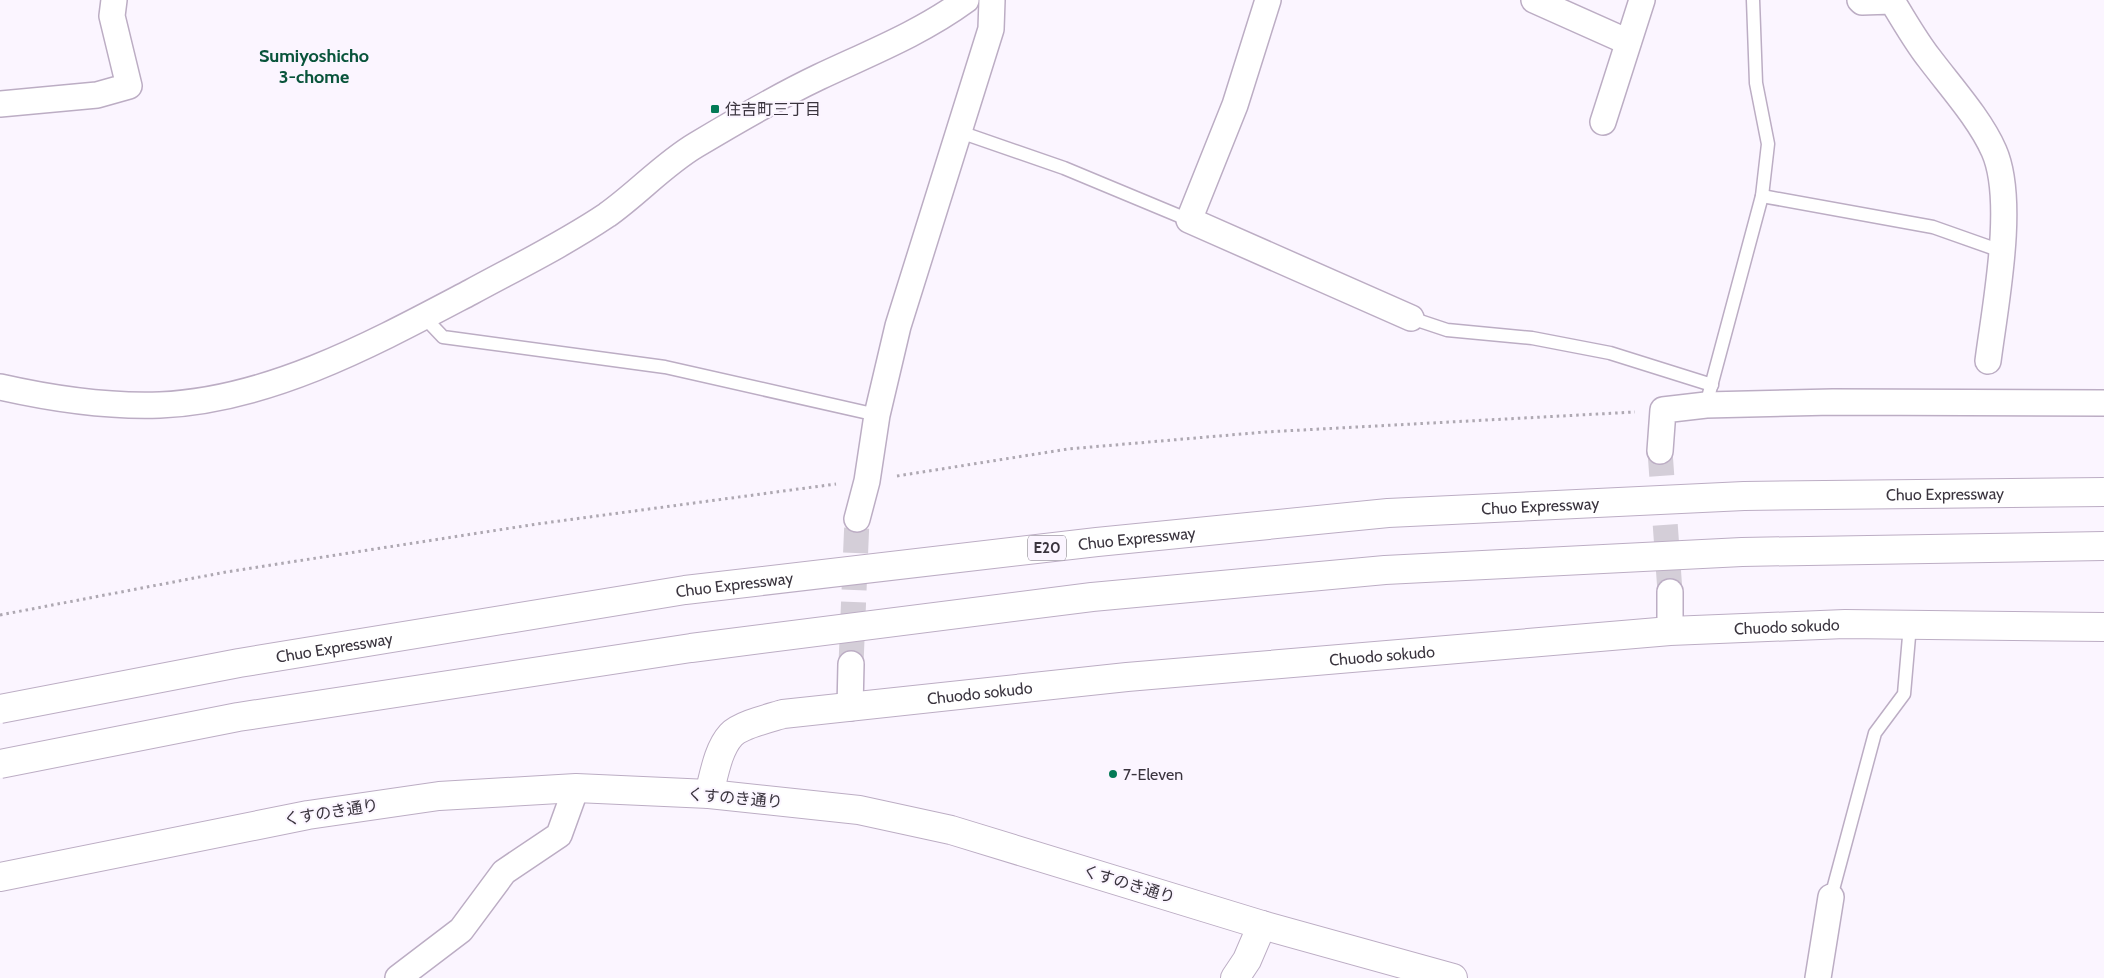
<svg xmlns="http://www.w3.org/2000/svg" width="2104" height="978" viewBox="0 0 2104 978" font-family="Cabin,'Noto Sans JP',sans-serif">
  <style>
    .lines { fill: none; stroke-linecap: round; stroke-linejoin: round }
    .street-tunnel { stroke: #d4ced8; stroke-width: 25; stroke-dasharray: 25 12; stroke-linecap: butt }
    .lane-casing { stroke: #bcadc4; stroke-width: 15 }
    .street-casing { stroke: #bcadc4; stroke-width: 28 }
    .secondary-casing { stroke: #bcadc4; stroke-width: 30 }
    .path { stroke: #aea8b2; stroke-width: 3; stroke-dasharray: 2.5 4; stroke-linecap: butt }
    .lane { stroke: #fff; stroke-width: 12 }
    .street { stroke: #fff; stroke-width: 25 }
    .secondary { stroke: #fff; stroke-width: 28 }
    .highway-bridge-casing { stroke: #bcadc4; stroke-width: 30; stroke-linecap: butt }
    .highway-bridge { stroke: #fff; stroke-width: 28 }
    .poi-dot { fill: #037a56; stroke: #fbf5ff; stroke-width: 2 }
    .labels { text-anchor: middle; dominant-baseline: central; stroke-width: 4; stroke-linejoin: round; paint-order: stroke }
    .shield { fill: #fbf5ff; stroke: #746e78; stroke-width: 1 }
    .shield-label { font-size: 15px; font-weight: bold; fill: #3a343e }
    .poi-label { font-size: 16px; fill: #3a343e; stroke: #fbf5ff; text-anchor: start }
    .street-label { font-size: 16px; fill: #3a343e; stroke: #fbf5ff }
    .neighbourhood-label { font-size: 18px; font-weight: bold; fill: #09543b; stroke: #fbf5ff }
  </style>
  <rect width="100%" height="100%" fill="#fbf5ff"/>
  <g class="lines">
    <g class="street-tunnel">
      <polyline points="1660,451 1670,592"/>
      <polyline points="851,664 857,519"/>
    </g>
    <defs>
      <g id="lane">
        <polyline points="960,132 1064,168 1189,220"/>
        <polyline points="1762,196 1933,227 2001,251"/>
        <polyline points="424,317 443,337 665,367 877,415"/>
        <polyline points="1411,318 1447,330 1532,338 1610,353 1712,385"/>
        <polyline points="1706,405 1762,196 1768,144 1756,83 1753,0"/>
        <polyline points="1831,897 1875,733 1904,694 1910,625"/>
      </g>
      <g id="street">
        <polyline points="1268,0 1235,105 1189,220 1411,318"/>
        <polyline points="1534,0 1628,42"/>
        <path d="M1860 0 1862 2 1892 1C1904 20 1915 40 1929 58 1950 86 1980 119 1994 151 2016 201 1995 306 1988 361"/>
        <polyline points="0,104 97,95 129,86 112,16 114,0"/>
        <polyline points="1603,122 1642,0"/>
        <path d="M0 387C53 399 105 407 160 405 271 400 376 342 471 292 517 267 564 244 607 215 638 193 664 164 696 145 736 121 777 97 819 77 870 53 921 33 966 0"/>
        <polyline points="1660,451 1663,410 1706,405 1833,402 2104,403"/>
        <polyline points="857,519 867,481 877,415 898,326 991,29 992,0"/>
        <polyline points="1670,592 1670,631"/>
        <polyline points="850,708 851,664"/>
        <polyline points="398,978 461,930 504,872 559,835 576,788"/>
        <polyline points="1818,978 1831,897"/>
      </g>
      <g id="secondary">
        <path id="s1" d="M709 794C714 775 718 749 731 735 740 725 770 718 783 714L1127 677 1670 631 1845 624 2104 627"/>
        <polyline points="0,877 308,815 439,796 576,788 709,794 859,810 951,830 1262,925 1453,978"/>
        <polyline points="1235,978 1247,960 1262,925"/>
      </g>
    </defs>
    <use href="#lane" class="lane-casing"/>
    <use href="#street" class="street-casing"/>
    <use href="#secondary" class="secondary-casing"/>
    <g class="path">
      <polyline points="897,476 1068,449 1265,432 1635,412"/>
      <polyline points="0,615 226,572 537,524 836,484"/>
    </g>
    <use href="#lane" class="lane"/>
    <use href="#street" class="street"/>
    <use href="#secondary" class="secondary"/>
    <defs>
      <g id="highway-bridge">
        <path id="s2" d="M0 709 239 663 685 590 1097 542 1388 513 1744 496 2104 492"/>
        <polyline points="0,764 238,717 691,648 1092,597 1385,570 1742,552 2104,546"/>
      </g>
    </defs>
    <use href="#highway-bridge" class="highway-bridge-casing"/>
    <use href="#highway-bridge" class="highway-bridge"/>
  </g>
  <g class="poi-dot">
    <rect x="710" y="104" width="10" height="10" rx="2.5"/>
    <circle cx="1113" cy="774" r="5"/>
  </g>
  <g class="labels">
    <rect class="shield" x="1028" y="535.5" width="38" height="25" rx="4"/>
    <g class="shield-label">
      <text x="1047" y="548">E20</text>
    </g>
    <g class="poi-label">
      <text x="725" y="109">住吉町三丁目</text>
      <text x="1123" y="774">7-Eleven</text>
    </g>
    <g class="street-label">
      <text stroke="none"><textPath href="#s2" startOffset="1960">Chuo Expressway</textPath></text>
      <text stroke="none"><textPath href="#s2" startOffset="1555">Chuo Expressway</textPath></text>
      <text stroke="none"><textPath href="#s2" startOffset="1150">Chuo Expressway</textPath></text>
      <text stroke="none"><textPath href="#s2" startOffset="745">Chuo Expressway</textPath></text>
      <text stroke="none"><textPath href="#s1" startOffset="1128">Chuodo sokudo</textPath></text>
      <text stroke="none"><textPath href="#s2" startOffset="340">Chuo Expressway</textPath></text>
      <text stroke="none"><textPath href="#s1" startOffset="722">Chuodo sokudo</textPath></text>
      <text stroke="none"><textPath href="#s1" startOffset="318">Chuodo sokudo</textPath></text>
      <text transform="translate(735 798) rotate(5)">くすのき通り</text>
      <text transform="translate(331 812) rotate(-9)">くすのき通り</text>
      <text transform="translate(1129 884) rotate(17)">くすのき通り</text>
    </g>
    <g class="neighbourhood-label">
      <text x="314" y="56">Sumiyoshicho<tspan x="314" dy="21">3-chome</tspan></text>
    </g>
  </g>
</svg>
